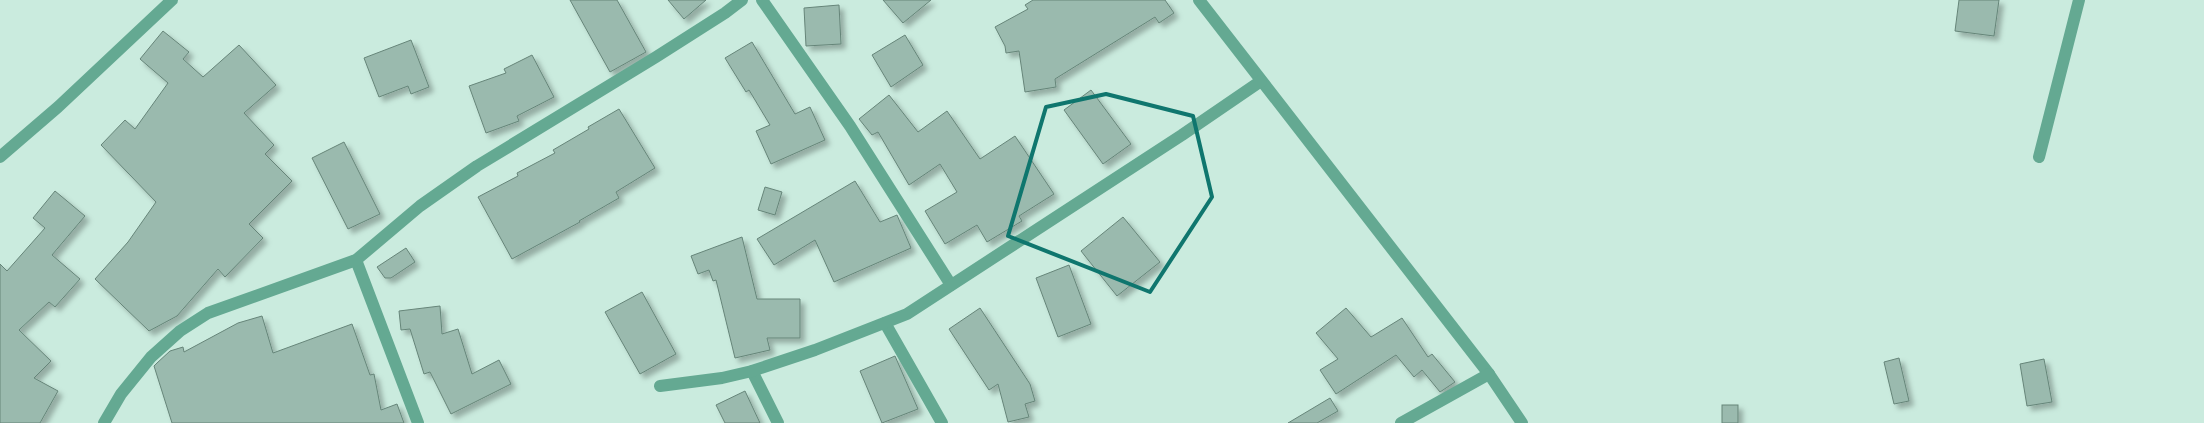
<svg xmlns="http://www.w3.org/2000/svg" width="2204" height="423" viewBox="0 0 2204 423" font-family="'Zilla Slab',serif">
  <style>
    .building { fill: #9abaae; stroke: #668579; filter: url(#shadow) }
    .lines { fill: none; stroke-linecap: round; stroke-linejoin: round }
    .minor { stroke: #64a992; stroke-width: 12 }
    .marked { fill: none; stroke: #0f766e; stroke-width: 4; stroke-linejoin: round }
  </style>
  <defs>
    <filter id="shadow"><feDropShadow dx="4.5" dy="4.5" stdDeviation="2.5" flood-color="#0004"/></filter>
  </defs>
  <rect width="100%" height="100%" fill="#caebde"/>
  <g class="building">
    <polygon points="570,0 617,0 646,52 610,72"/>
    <polygon points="668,0 706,0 684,19"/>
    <polygon points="883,0 931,0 903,23"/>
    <polygon points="1033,0 1165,0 1174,13 1159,23 1155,17 1055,79 1056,87 1025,92 1019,51 1006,53 1005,46 995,27 1028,9 1025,5"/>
    <polygon points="1959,0 1999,0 1994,36 1955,31"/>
    <polygon points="839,5 841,44 806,46 804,8"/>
    <polygon points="163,31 189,52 183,59 203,77 239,45 276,85 244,113 274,145 265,154 292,181 249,224 263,238 225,277 218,269 177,316 149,331 95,279 128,242 156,202 101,145 125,120 135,129 168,83 140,59"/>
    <polygon points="905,35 923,65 891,87 872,55"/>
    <polygon points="411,40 429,87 411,94 408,86 379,97 364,58"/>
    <polygon points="752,42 795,114 810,107 825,140 771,164 756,131 770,125 749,90 746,92 725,58"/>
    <polygon points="532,55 554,97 517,116 519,121 486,133 469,86 506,73 504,69"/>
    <polygon points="1091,90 1131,144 1103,164 1064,110"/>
    <polygon points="889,95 918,132 947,111 980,159 1015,136 1054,194 1019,216 1022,221 987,242 977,225 945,244 925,211 957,192 940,164 909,185 878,132 872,135 859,119"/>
    <polygon points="619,109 655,168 616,192 619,198 579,221 580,222 512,259 478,197 518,176 517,173 555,153 553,150 589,129 588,127"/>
    <polygon points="344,142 380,214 348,229 312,158"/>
    <polygon points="855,181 880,222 897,215 911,248 834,282 815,240 774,265 757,239"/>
    <polygon points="765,187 782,192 775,215 758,210"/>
    <polygon points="55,191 85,216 52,255 80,279 55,307 49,302 19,330 51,361 34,378 58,391 40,423 0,423 0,264 7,271 45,228 33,218"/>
    <polygon points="1123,217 1160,262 1117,296 1081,251"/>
    <polygon points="742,237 757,299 800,299 800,338 767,338 770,350 735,358 716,280 713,281 709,270 698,274 691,256"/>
    <polygon points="406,248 415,262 391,278 385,278 377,267"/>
    <polygon points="1069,265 1091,324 1058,337 1036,278"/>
    <polygon points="642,292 676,354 640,374 605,312"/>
    <polygon points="440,306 442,334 458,329 472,374 499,360 511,384 451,414 430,372 424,374 410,329 401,330 399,311"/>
    <polygon points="980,308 1030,384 1035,401 1025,404 1029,417 1008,422 998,384 989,390 949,329"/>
    <polygon points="1346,308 1371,337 1402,318 1428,357 1432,354 1455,382 1440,392 1422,370 1414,377 1396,355 1336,394 1320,370 1338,359 1316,333"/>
    <polygon points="262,316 273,353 352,324 370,375 374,374 381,410 397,404 404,423 172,423 154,366 157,363 170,351 183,347 184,352 238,323"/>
    <polygon points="895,356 918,409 882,423 860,371"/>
    <polygon points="1899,358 1909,401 1894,404 1884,362"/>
    <polygon points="2044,359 2052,402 2027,406 2020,364"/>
    <polygon points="745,391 760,423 725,423 716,405"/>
    <polygon points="1330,398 1338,411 1317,423 1288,423"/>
    <rect x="1722" y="405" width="16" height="18"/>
  </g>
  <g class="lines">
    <g class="minor">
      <polyline points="762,0 850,126 951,285"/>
      <polyline points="1199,0 1489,374 1522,423"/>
      <polyline points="0,157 58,107 172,0"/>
      <polyline points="2039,157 2079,0"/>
      <polyline points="356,260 418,423"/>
      <polyline points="885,323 942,423"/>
      <polyline points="752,371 778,423"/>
      <polyline points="660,386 722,378 752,371 815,350 907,314 1182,135 1261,81"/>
      <polyline points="104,423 121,394 151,357 180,331 208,313 356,260 420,206 477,166 656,57 725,13 742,0"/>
      <polyline points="1401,423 1489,374"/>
    </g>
  </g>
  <path class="marked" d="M1106 94 1193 116 1212 197 1150 292 1008 236 1046 107Z"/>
</svg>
